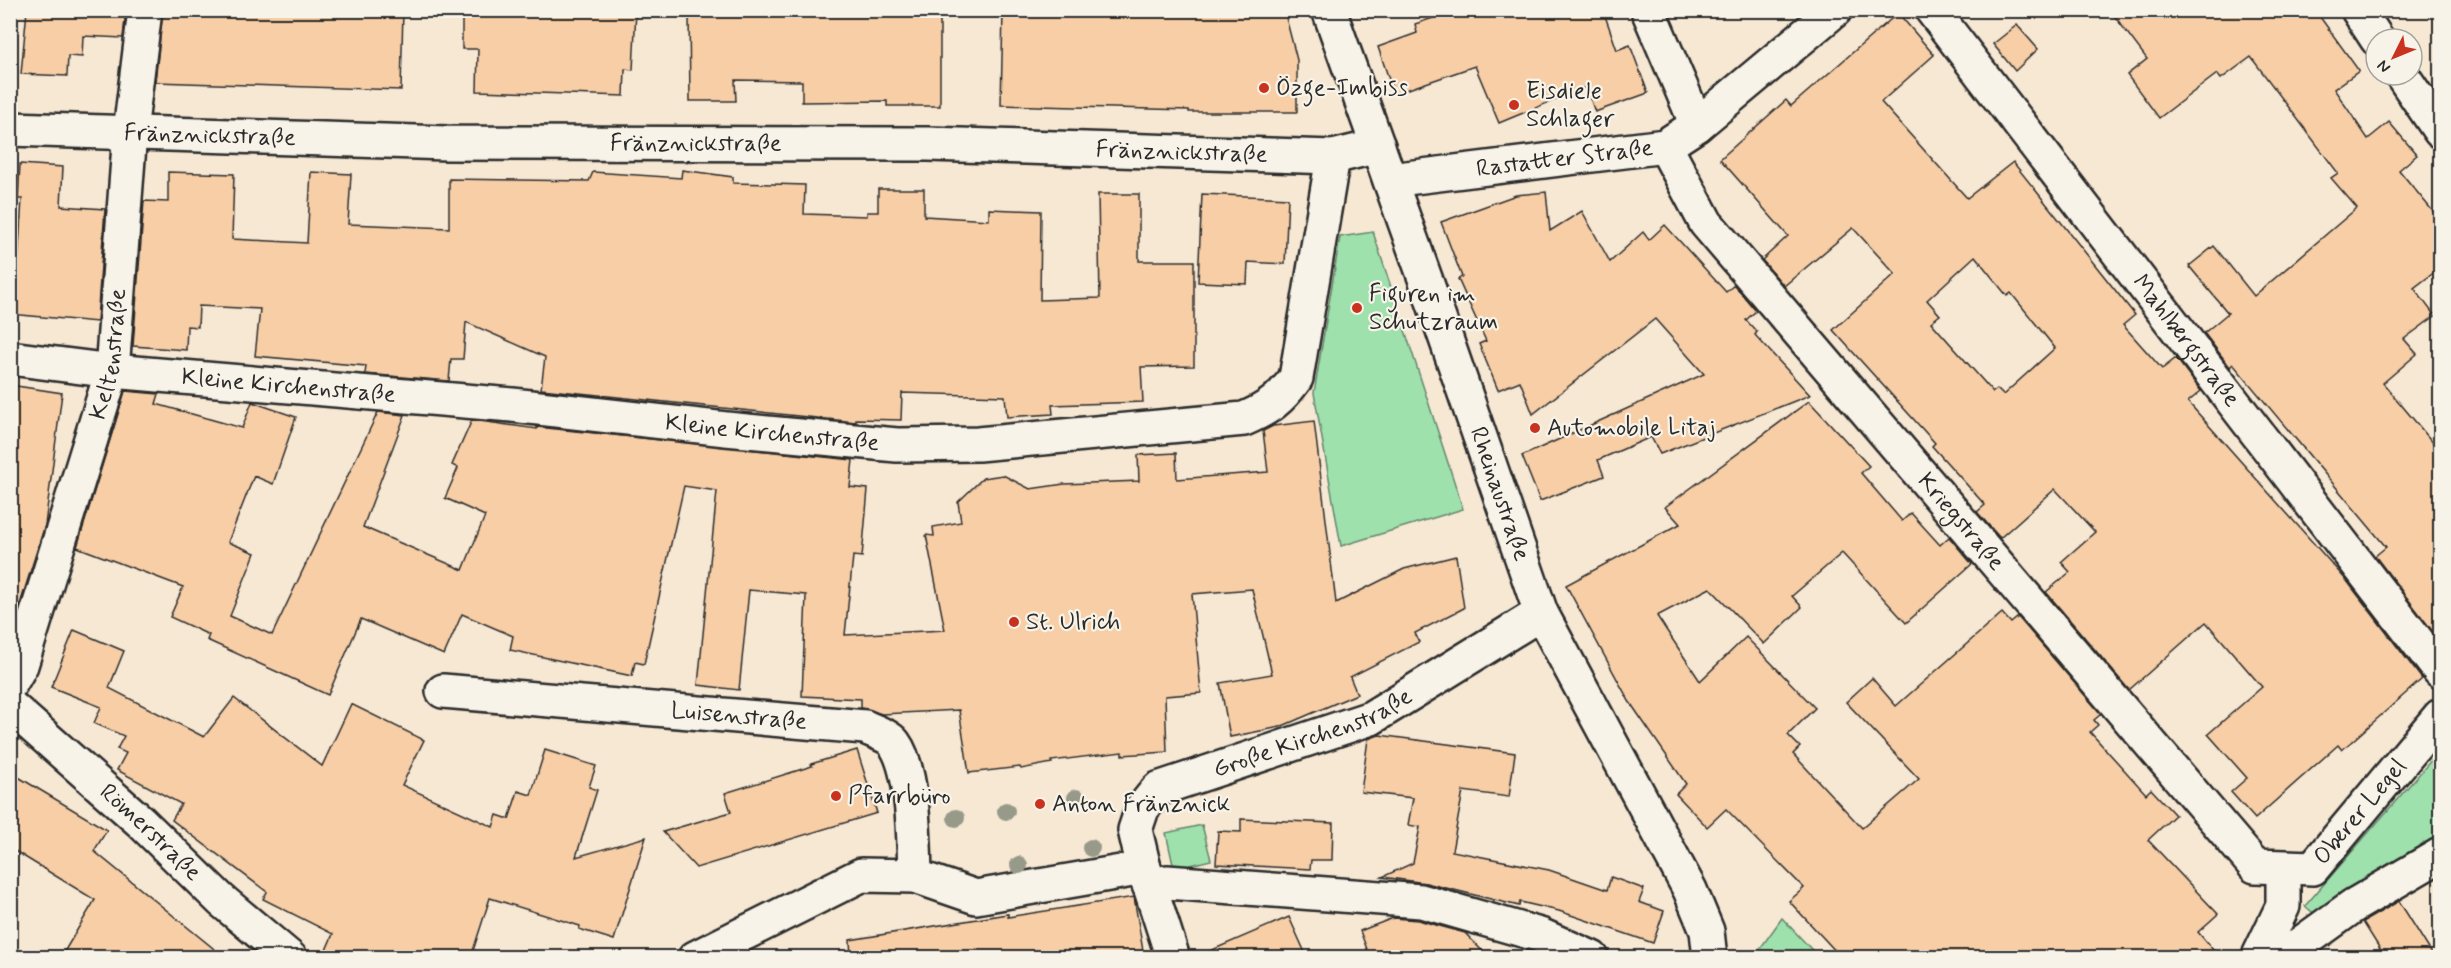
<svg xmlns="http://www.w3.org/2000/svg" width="2451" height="968" viewBox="0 0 2451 968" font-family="Mynerve,sans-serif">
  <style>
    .green { fill: #9ee1ad; stroke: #64866c; stroke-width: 1.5 }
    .building { fill: #f7cea6; stroke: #2b2b2b; stroke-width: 1.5; fill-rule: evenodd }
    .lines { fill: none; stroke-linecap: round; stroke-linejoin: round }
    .minor-casing { stroke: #2b2b2b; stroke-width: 38 }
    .minor { stroke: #f7f3e8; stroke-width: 33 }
    .tree { fill: #979989 }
    .poi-dot { fill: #c8321e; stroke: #f7f3e8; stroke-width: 2 }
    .labels { text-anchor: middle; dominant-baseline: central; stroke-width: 4.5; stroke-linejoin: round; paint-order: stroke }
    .poi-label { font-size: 24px; fill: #2b2b2b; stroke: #f7f3e8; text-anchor: start }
    .street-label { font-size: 24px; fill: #2b2b2b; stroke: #f7f3e8 }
  </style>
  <rect width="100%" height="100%" fill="#f7e8d4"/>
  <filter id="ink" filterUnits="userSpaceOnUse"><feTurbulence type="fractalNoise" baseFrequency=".0167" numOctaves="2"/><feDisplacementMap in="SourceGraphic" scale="12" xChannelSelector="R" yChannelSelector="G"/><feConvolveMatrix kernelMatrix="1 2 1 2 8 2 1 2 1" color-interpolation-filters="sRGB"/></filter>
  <g filter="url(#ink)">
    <g class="green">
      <polygon points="1373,232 1463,509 1341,546 1314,393 1340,237"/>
      <polygon points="2440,750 2440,837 2317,916 2305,906"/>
      <polygon points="1202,825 1211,860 1174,869 1166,833"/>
      <polygon points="1782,918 1812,950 1811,957 1754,957"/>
    </g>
    <g class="building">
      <polygon points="27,10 126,10 123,38 83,36 82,57 68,56 67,76 21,74"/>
      <polygon points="163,10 403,10 401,90 155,82"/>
      <polygon points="462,10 636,10 633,70 625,69 624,96 477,91 478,49 462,49"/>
      <polygon points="703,10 940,10 940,106 887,106 887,101 802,102 802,81 735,80 736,101 690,101 689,12 703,13"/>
      <polygon points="1003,10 1093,13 1093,10 1284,10 1297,60 1297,112 1189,112 1189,110 1001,105"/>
      <polygon points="1457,10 1603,10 1617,50 1630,45 1648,93 1595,112 1586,87 1499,123 1475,66 1394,94 1378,47 1417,33 1415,24"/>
      <polygon points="2110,10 2315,10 2359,71 2334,89 2368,139 2389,122 2417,155 2399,170 2440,220 2440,268 2414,288 2435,316 2404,339 2417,354 2383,383 2440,451 2440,641 2375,556 2386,547 2233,364 2230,367 2204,333 2228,313 2189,266 2214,246 2254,296 2357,208 2331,178 2338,173 2251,57 2221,79 2217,74 2159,118 2127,75 2147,59"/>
      <path d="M1898 13 1934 55 1881 102 1967 198 2013 162 2135 315 2123 325 2162 369 2176 358 2201 391 2188 402 2347 581 2422 679 2342 750 2338 745 2255 819 2231 792 2247 778 2208 734 2262 687 2206 622 2129 690 2046 592 2070 572 2061 562 2095 532 2055 489 2000 538 1977 512 1985 505 1932 446 1935 443 1833 330 1895 274 1853 228 1784 286 1762 260 1788 236 1720 159 1786 100 1791 106ZM1975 256 2007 296 2011 293 2055 348 2003 395 1997 389 1993 392 1931 322 1940 315 1927 300Z"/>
      <polygon points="2017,25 2038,49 2015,71 1993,44"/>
      <polygon points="20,164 63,167 61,206 105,209 97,322 10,314 10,278 17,279 22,199 18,199"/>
      <polygon points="682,170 733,177 733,183 805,185 804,214 867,216 867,212 878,212 878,189 924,189 924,216 989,220 989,209 1041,211 1040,300 1100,298 1098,194 1139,194 1139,261 1194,261 1194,366 1141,367 1143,402 1052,405 1053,414 1007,417 1005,396 902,393 901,420 856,419 856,422 541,389 545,357 466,322 463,359 451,359 449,381 365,374 366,366 255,356 260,309 199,306 198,327 187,326 186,350 133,346 144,201 168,202 168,172 234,174 232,239 307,243 311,172 351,174 348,224 449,228 449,179 589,181 593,172 681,178"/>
      <polygon points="1546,192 1550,231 1582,211 1610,262 1643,232 1649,240 1665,225 1726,292 1734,285 1756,311 1746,320 1757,332 1755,335 1810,395 1660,454 1651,437 1598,460 1604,476 1540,501 1522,456 1704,374 1655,319 1533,414 1520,381 1498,390 1479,344 1486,341 1458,279 1462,277 1441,222 1516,195"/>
      <polygon points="1202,194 1288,198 1285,264 1248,262 1247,284 1198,282"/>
      <polygon points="10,385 62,393 45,525 16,617 10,616"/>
      <polygon points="125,391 159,394 156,404 242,428 252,402 296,417 273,484 254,476 228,542 255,553 230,616 272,635 378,412 405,415 363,527 463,570 485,516 445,498 458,468 452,465 472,420 537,429 537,427 853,460 850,487 868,489 862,557 853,556 845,635 945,630 926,535 934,536 933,527 961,522 958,502 983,478 1003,475 1030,489 1064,484 1139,481 1138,455 1176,453 1177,479 1268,472 1263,431 1273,426 1314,421 1336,603 1404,569 1456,556 1464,608 1415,633 1419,642 1350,677 1357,694 1280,727 1230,737 1220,683 1272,674 1252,589 1192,594 1201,693 1165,696 1167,752 1122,755 1122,752 1051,761 1052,763 1021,769 1020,767 969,773 959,710 882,714 861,708 861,699 802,696 806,595 749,590 739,690 698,685 717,491 684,486 644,664 635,662 632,676 510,650 513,636 462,614 444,655 361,619 328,695 207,640 209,635 170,617 183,587 77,547"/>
      <polygon points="1809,401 1869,466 1861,473 1902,521 1911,513 1940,545 1949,537 1972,564 1906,623 1842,553 1792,596 1802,607 1764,644 1710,588 1657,616 1700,681 1746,637 1815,708 1788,735 1800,747 1793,754 1862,828 1919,779 1846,702 1872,678 1896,706 2002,613 2011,623 2018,617 2101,714 2094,720 2098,725 2090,732 2146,794 2151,789 2175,815 2148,840 2218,914 2198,932 2219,957 1841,957 1789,901 1804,888 1726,809 1707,827 1676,794 1686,784 1629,701 1566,585 1680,524 1665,507"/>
      <polygon points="74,630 124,651 109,688 204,737 234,698 322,766 351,704 424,740 402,785 493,827 497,815 509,819 518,791 531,795 545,750 596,766 589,787 597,790 576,857 646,837 614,940 579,929 580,926 490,898 471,957 323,957 333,934 263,899 267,892 172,820 181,804 117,770 126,753 117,749 124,736 94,723 101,707 51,687"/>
      <polygon points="1379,735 1515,753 1509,797 1463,791 1452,851 1549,870 1607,890 1611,877 1644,889 1639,902 1664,911 1653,943 1559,911 1520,902 1519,906 1426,883 1382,877 1413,863 1420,827 1408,825 1413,798 1361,792 1368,739"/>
      <polygon points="857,750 877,813 696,868 663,832 731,812 725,793 812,766 811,764"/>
      <polygon points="10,772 107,830 94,851 224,957 61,957 95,900 10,848"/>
      <polygon points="1241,819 1333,823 1332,860 1311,860 1310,869 1216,864 1218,831 1241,832"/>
      <polygon points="1134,897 1144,957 851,957 850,940 1008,914 1008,917"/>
      <polygon points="2399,901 2434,957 2385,957 2363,922"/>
      <polygon points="1289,917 1307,957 1196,957"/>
      <polygon points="1393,918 1418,920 1465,933 1488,957 1370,957 1360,931"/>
    </g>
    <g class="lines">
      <defs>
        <g id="minor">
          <path id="s1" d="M1329 10 1426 281 1541 613 1690 890 1707 931 1710 958"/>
          <polyline points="1648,10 1697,125"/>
          <path id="s2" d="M1932 10 2440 671"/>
          <polyline points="2358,10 2377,39"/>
          <polyline points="2402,75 2440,131"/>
          <path id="s3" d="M10 129 447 143 928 144 1333 157 1378 146"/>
          <path id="s4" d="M1665 146 1706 223 2255 866 2313 868 2440 716"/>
          <path id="s5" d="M1390 180 1665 146 1697 125 1835 10"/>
          <path id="s6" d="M10 358 112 371 512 405 726 429 897 445 978 444 1244 419C1268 409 1280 400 1296 378L1333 157"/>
          <path id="s7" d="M10 684 21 665 112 371 130 132 145 10"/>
          <path id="s8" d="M443 691 865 727C873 731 889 736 894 743 914 770 914 842 915 876"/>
          <path id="s9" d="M10 706 140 821 221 900 290 958"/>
          <polyline points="1149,885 1167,882 1421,901 1540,935 1592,958"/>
          <polyline points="695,958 861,875 915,876 976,897 1144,868"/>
          <path id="s10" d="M1173 958 1144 868 1135 830 1142 809 1158 789 1371 718 1541 613"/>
          <polyline points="2258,958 2283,906 2283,868"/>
          <polyline points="2281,958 2353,906 2440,855"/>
        </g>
      </defs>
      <use href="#minor" class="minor-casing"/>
      <use href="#minor" class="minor"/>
    </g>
    <g class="tree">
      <circle cx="1076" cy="798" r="9"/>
      <circle cx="1006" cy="811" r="9"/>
      <circle cx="956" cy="818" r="9"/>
      <circle cx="1091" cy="848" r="9"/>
      <circle cx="1019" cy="865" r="9"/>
    </g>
  </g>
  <g class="poi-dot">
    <circle cx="1264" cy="88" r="6"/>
    <circle cx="1514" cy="105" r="6"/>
    <circle cx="1357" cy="308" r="6"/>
    <circle cx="1535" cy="428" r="6"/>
    <circle cx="1014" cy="622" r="6"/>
    <circle cx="836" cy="796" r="6"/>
    <circle cx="1040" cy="804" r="6"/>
  </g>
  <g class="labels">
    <g class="poi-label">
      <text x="1276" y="88">Özge-Imbiss</text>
      <text x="1526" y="91">Eisdiele<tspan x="1526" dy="28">Schlager</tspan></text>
      <text x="1369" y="294">Figuren im<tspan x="1369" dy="28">Schutzraum</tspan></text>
      <text x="1547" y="428">Automobile Litaj</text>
      <text x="1026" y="622">St. Ulrich</text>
      <text x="848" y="796">Pfarrbüro</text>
      <text x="1052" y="804">Anton Fränznick</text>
    </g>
    <g class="street-label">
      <text stroke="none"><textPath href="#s3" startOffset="200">Fränznickstraße</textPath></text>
      <text stroke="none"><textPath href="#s3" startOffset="686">Fränznickstraße</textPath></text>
      <text stroke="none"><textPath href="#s3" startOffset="1172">Fränznickstraße</textPath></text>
      <text stroke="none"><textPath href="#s5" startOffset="176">Rastatter Straße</textPath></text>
      <text stroke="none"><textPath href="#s2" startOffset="417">Mahlbergstraße</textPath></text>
      <text stroke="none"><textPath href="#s7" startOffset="346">Keltenstraße</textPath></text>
      <text stroke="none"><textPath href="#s6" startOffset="280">Kleine Kirchenstraße</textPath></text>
      <text stroke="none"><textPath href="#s6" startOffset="766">Kleine Kirchenstraße</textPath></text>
      <text stroke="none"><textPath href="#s1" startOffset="513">Rheinaustraße</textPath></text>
      <text stroke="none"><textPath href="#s4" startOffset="480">Kriegstraße</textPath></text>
      <text stroke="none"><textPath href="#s8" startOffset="297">Luisenstraße</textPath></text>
      <text stroke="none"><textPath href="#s10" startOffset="346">Große Kirchenstraße</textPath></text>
      <text stroke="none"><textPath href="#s4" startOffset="1064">Oberer Legel</textPath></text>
      <text stroke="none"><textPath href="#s9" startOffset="189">Römerstraße</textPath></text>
    </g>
  </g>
  <rect width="2451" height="968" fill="none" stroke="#f7f3e8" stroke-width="36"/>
  <rect x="18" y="18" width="2415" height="932" fill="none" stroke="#2b2b2b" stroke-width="2" filter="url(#ink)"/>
  <g transform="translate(2394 57) rotate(227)"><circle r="28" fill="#f7f3e8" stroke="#a5a39c" stroke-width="1.5"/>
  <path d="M0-4.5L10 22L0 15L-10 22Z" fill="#c8321e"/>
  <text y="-9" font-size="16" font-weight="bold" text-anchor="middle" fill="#2b2b2b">N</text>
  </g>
</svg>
